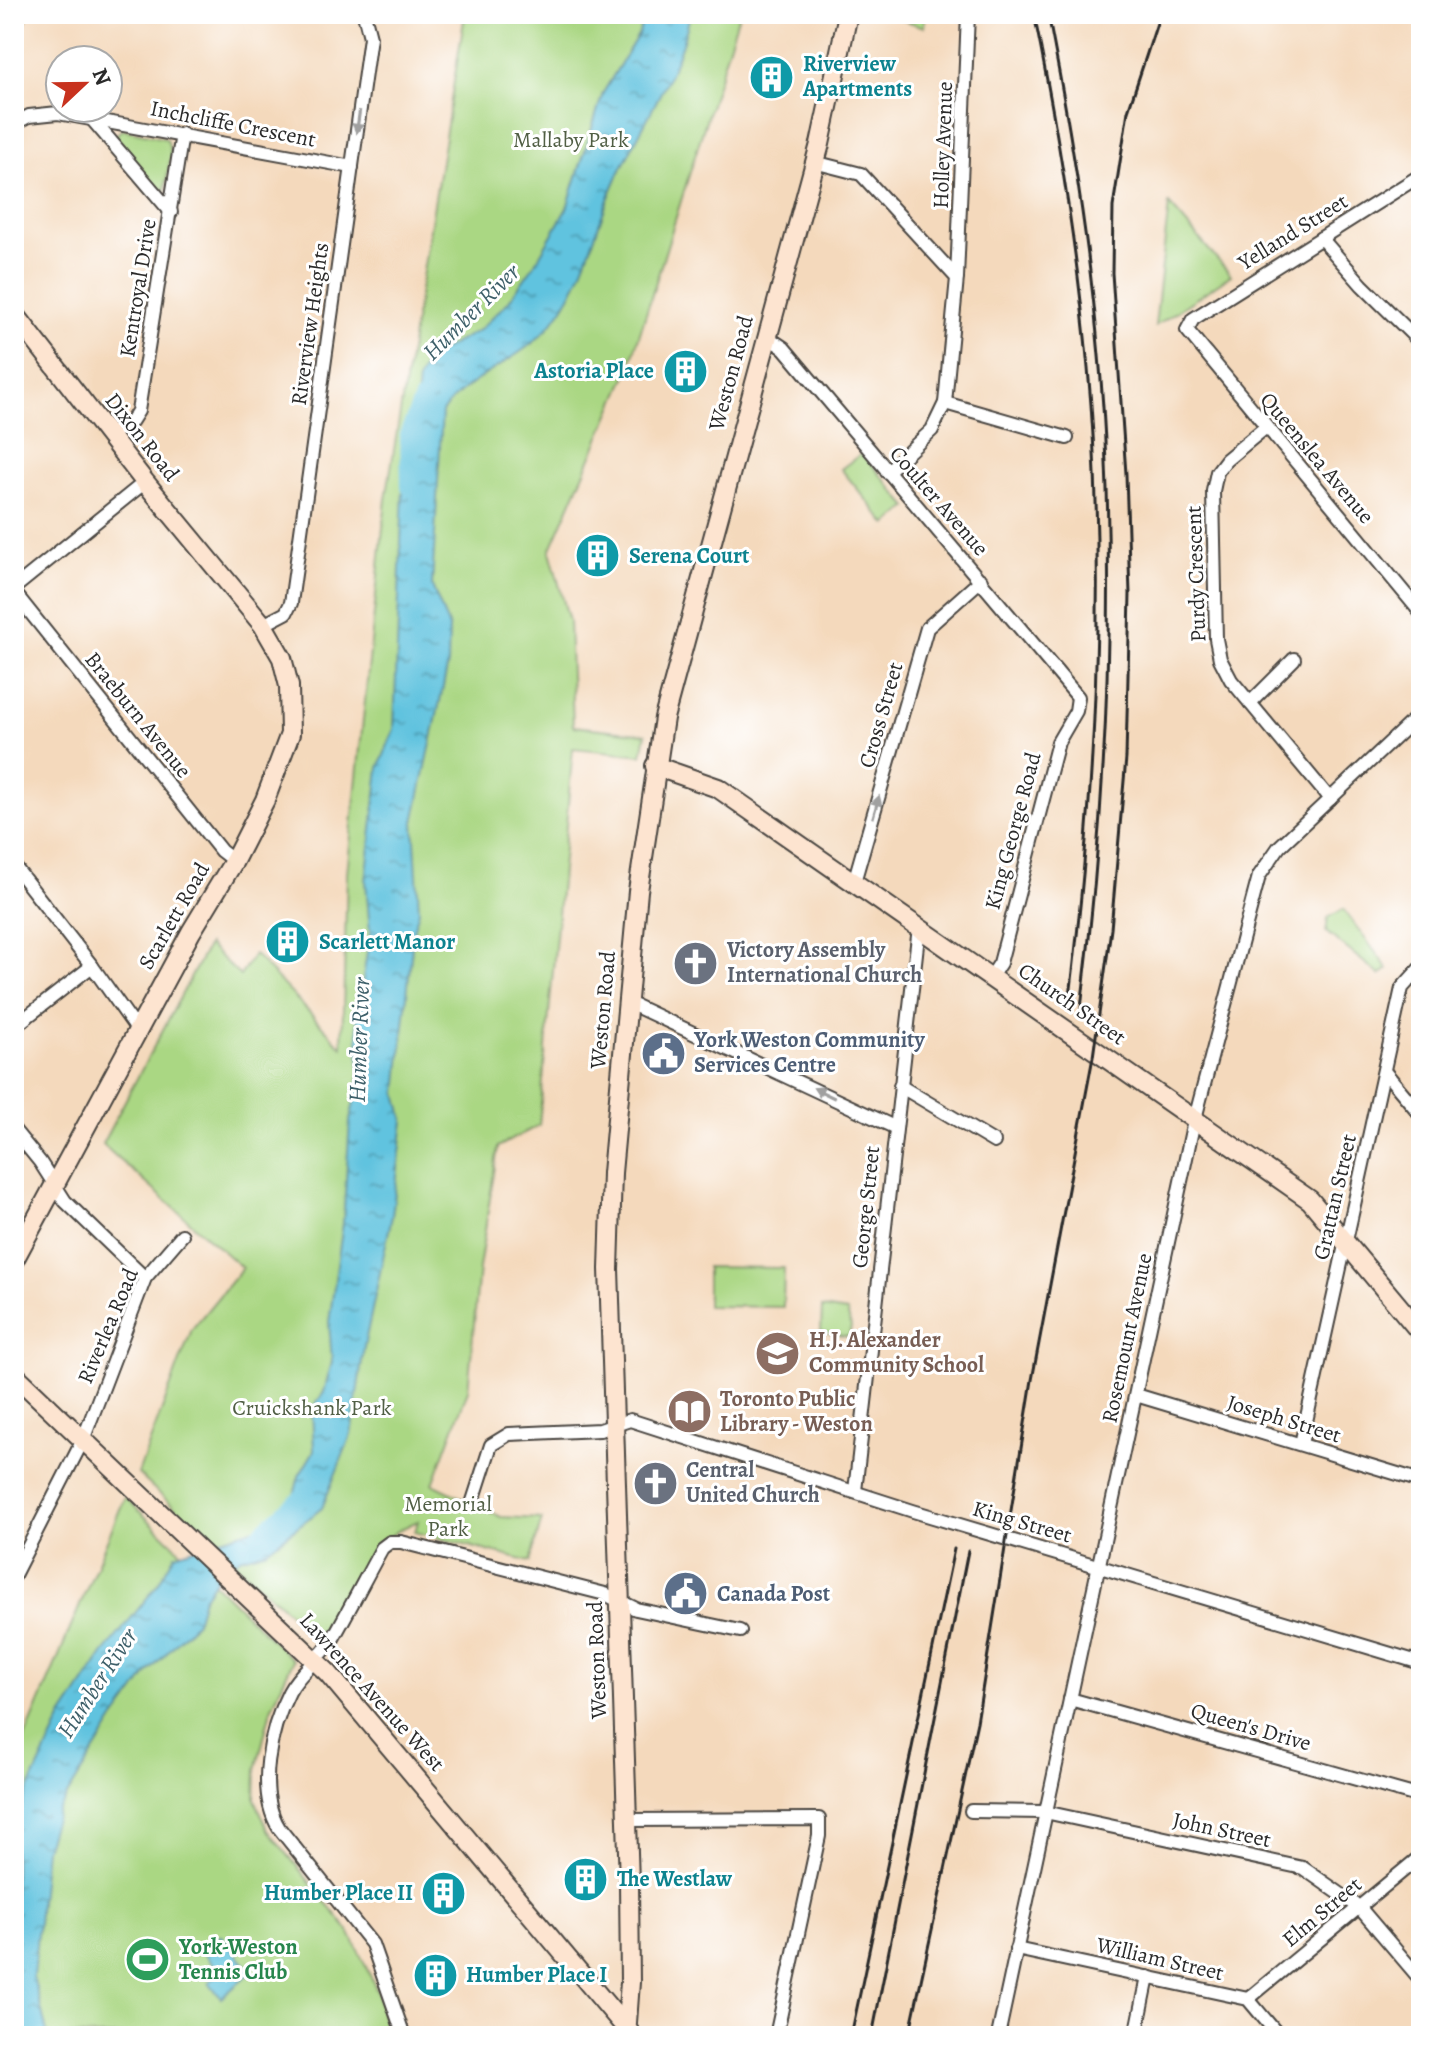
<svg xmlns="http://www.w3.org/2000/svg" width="1435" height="2050" viewBox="0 0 1435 2050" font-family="Alegreya,serif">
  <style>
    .cemetery { fill: url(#cemetery-stones); stroke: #6a8157; stroke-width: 2 }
    .park { fill: #aad783; stroke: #6a8157; stroke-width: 2 }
    .water { fill: url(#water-ripples); stroke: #467785; stroke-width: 2 }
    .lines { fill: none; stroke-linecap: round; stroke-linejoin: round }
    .river { stroke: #60c3df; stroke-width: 18 }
    .street-casing { stroke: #494541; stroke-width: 16 }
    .secondary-casing { stroke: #494541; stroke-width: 22 }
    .street { stroke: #fff; stroke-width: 12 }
    .secondary { stroke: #fde4d0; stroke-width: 18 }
    .rail { stroke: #2b2b2b; stroke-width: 3 }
    .oneway { fill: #a0a0a0 }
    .labels { text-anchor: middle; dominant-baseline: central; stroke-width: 6; stroke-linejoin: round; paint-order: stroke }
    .culture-label { font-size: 22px; font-weight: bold; fill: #0d838f; stroke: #fff; text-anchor: start }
    .street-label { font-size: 22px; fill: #2b2b2b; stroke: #fff }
    .park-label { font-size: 22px; fill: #515f45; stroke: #fff }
    .worship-label { font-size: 22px; font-weight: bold; fill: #5b616d; stroke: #fff; text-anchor: start }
    .service-label { font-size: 22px; font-weight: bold; fill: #4e5e75; stroke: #fff; text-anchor: start }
    .education-label { font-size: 22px; font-weight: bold; fill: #785e54; stroke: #fff; text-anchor: start }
    .leisure-label { font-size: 22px; font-weight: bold; fill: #27864d; stroke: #fff; text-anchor: start }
    .water-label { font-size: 24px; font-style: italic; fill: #3e606a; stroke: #fff }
  </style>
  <defs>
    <pattern id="cemetery-stones" width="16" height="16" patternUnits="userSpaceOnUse" patternTransform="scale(2)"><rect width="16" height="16" fill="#aad783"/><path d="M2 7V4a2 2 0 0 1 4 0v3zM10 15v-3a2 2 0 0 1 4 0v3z" fill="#92b971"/></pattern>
    <pattern id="water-ripples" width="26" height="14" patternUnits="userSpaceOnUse" patternTransform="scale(2)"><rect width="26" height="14" fill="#60c3df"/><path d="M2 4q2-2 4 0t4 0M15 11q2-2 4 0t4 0" fill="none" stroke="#4f9fb5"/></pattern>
  </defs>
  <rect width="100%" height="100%" fill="#fff"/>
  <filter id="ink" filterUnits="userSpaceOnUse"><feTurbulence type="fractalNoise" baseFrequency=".0125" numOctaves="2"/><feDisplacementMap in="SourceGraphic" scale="16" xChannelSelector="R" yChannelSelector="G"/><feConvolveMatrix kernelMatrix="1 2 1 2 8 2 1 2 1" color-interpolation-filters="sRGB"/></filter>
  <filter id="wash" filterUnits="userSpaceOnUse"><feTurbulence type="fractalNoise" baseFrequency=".006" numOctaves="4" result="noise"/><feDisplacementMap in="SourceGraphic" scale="32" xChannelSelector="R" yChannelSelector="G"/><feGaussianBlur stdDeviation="1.8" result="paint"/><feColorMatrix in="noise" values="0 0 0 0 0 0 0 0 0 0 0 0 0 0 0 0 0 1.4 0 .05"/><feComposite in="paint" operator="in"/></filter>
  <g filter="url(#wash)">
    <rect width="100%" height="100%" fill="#f4d9bc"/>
    <polygon class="cemetery" points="14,14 29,14 14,46"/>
    <g class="park">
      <path d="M465 14H739L627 375 550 551 569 621 573 726 646 734 642 755 573 748 539 1125 498 1147 479 1268 468 1390 433 1484 501 1517 542 1519 530 1562 415 1532 418 1521C365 1542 352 1583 326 1630L313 1635 138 1474 192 1329 242 1268 102 1144 208 945 240 976 254 954 342 1047 347 873 386 499Z"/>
      <polygon points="885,14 925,14 924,27"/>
      <polygon points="122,129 167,139 171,154 165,190 156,188 115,136"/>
      <polygon points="1169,204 1231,275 1155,326"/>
      <polygon points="862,453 908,507 887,525 841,469"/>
      <polygon points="1343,909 1388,969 1380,975 1326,932 1328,918"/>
      <polygon points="707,1267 784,1268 783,1307 707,1306"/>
      <polygon points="822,1308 847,1312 851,1327 849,1337 821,1332"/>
      <polygon points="125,1497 293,1660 271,1709 256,1770 255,1799 268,1830 349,1931 377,1990 386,2036 14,2036 14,1764"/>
    </g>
    <g class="water">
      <path d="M644 14H690C680 68 641 126 618 176 593 228 587 285 546 330 517 362 466 378 442 412L432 586 449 627 448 664 414 822 419 911 414 927 397 1093 404 1121 392 1216 364 1347 351 1435 322 1508 267 1550 240 1558 220 1573 203 1598 196 1622 149 1672 114 1720 58 1810 45 1849 33 1977 48 2036H14V1834L23 1801 62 1717 103 1654 158 1584 175 1554 283 1519 290 1511 299 1476 314 1451 312 1409 324 1392 332 1362 329 1322 343 1223 350 1121 360 1073 357 1017 370 933 366 881 379 768 394 729 403 488 411 458 418 379 428 358 479 330 508 302 535 264 567 208 603 93 639 33Z"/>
      <polygon points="221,1935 252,1972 221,1998 209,1982 220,1972 203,1951"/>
    </g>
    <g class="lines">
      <g class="river">
        <polyline points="410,487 409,433 423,399"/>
        <polyline points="259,1535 306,1494"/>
      </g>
    </g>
  </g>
  <g filter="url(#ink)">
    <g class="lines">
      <defs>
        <g id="street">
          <polyline points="91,118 171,212"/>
          <polyline points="14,124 29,116 58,113 352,167"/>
          <polyline points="814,162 861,174 957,278 945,403 932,430 887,472"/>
          <polyline points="1421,175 1193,319 1187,330 1421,613"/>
          <polyline points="1321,238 1362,285 1421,343"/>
          <polyline points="957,278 968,14"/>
          <polyline points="766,336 784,348 1078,697 1076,711 1058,742 1000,963 991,977"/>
          <polyline points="945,403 1067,438"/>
          <polyline points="1266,427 1226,460 1217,472 1213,491 1216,639 1220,659 1231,680 1330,799"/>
          <polyline points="110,435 131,422 138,411 182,134"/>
          <polyline points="14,588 145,482"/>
          <polyline points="14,592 221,851 234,861"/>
          <polyline points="263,625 286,613 291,603 370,37 364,14"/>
          <polyline points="1250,703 1294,659"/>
          <polyline points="14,866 92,966 138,1031"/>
          <polyline points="854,882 927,628 981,580"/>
          <polyline points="629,1003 894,1127"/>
          <polyline points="14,1027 92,966"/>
          <polyline points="1384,1071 1421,1115"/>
          <polyline points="900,1086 994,1142"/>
          <polyline points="14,1130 40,1162 65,1201 145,1278"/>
          <polyline points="1136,1395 1421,1481"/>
          <polyline points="1301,1444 1402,988 1421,967"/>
          <polyline points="855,1491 919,927"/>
          <polyline points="473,1501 491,1445 509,1434 600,1430 630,1420 913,1511 1421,1663"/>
          <polyline points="14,1575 83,1440 145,1278 182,1235"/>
          <polyline points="1070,1699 1421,1797"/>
          <polyline points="971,1811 1045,1812 1303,1868 1359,1907 1421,1980"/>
          <polyline points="627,1820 819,1819 819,1836 776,2036"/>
          <polyline points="1016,1949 1248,1999 1279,2036"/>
          <polyline points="1248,1999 1421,1856"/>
          <path d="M404 2036 372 1944 279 1828C256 1791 270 1729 289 1692 299 1672 320 1659 332 1640 349 1610 365 1579 382 1548L390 1542H401L605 1594 636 1609 740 1631"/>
          <polyline points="998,2036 1192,1130 1259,876 1279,847 1421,713"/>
          <polyline points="1136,2036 1148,1977"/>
        </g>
        <g id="secondary">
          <polyline points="14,313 145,482 263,625 282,658 289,686 290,734 265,800 234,861 191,932 14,1260"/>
          <polyline points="655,766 718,788 1310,1200 1421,1333"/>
          <polyline points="14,1374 328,1673 631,2034"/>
          <polyline points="626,2036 630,1982 629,1883 609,1269 612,1173 638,891 664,718 820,144 848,14"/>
        </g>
      </defs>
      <use href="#street" class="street-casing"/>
      <use href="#secondary" class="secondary-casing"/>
      <use href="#street" class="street"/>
      <use href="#secondary" class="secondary"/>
      <g class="rail">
        <path d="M1034 14C1058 131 1077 249 1088 368 1107 577 1095 789 1070 997"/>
        <path d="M1048 14C1077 162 1100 312 1106 463 1114 649 1103 833 1080 1017"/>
        <polyline points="851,2036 954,1549"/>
        <polyline points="872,2036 968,1551"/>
        <polyline points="909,2036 977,1722 1032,1380 1093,1057 1111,929 1126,758 1130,594 1126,474 1112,273 1113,207 1128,111 1160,14"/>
      </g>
    </g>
    <defs><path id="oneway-solid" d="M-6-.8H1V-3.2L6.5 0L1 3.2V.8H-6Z" transform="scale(2)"/></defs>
    <g class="oneway">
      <use href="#oneway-solid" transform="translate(358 122) rotate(98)"/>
      <use href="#oneway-solid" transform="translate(876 807) rotate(-74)"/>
      <use href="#oneway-solid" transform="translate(824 1093) rotate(-154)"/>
    </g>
  </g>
  <defs>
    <symbol id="building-disc" viewBox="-11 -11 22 22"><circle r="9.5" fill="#0f9aa8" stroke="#fff"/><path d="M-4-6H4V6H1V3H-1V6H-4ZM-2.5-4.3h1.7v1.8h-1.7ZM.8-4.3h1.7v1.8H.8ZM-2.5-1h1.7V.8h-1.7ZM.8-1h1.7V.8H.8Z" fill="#fff"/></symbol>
    <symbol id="church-disc" viewBox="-11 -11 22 22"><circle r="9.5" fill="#6b7280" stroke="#fff"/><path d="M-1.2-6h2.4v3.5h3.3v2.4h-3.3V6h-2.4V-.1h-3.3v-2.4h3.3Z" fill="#fff"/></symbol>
    <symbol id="civic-disc" viewBox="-11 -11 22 22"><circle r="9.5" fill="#5c6f8a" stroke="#fff"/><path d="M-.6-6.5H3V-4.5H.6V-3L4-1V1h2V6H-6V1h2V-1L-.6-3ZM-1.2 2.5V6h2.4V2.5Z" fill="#fff"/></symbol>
    <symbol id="school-disc" viewBox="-11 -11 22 22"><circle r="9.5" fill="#8d6e63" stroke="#fff"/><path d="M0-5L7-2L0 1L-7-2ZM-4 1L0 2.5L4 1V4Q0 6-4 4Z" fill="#fff"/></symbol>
    <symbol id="library-disc" viewBox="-11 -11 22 22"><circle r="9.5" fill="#8d6e63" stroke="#fff"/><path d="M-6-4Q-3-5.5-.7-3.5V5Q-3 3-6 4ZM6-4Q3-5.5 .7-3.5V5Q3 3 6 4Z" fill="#fff"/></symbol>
    <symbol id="stadium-disc" viewBox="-11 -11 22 22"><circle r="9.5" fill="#2e9e5b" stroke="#fff"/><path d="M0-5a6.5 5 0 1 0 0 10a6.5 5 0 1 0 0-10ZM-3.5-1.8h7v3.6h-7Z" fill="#fff"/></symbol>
  </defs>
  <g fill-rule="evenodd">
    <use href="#building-disc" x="746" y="52" width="51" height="51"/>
    <use href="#building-disc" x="660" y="346" width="51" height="51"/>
    <use href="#building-disc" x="572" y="530" width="51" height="51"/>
    <use href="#building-disc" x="262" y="916" width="51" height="51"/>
    <use href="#church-disc" x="670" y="938" width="51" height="51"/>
    <use href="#civic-disc" x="638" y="1028" width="51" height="51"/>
    <use href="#school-disc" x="752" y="1328" width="51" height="51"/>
    <use href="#library-disc" x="664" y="1386" width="51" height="51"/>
    <use href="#church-disc" x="630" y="1458" width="51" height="51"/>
    <use href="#civic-disc" x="660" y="1568" width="51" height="51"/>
    <use href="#building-disc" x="560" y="1854" width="51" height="51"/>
    <use href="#building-disc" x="418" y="1868" width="51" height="51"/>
    <use href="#stadium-disc" x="122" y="1934" width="51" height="51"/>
    <use href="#building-disc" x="410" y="1950" width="51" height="51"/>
  </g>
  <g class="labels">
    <g class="culture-label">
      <text x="803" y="64">Riverview<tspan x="803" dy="25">Apartments</tspan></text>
      <text x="654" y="371" text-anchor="end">Astoria Place</text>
      <text x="629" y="556">Serena Court</text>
      <text x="319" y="942">Scarlett Manor</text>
      <text x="617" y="1879">The Westlaw</text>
      <text x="413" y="1893" text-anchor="end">Humber Place II</text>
      <text x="466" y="1975">Humber Place I</text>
    </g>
    <g class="street-label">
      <text transform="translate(233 124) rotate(11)">Inchcliffe Crescent</text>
      <text transform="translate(943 145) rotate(-88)">Holley Avenue</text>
      <text transform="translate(1293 232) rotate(-32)">Yelland Street</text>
      <text transform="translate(138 288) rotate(-81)">Kentroyal Drive</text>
      <text transform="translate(310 324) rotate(-82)">Riverview Heights</text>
      <text transform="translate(731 373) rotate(-75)">Weston Road</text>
      <text transform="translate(142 437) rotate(52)">Dixon Road</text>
      <text transform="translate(1317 458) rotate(50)">Queenslea Avenue</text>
      <text transform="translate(939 501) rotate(49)">Coulter Avenue</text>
      <text transform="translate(1196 574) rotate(-92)">Purdy Crescent</text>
      <text transform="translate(138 715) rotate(51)">Braeburn Avenue</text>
      <text transform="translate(881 715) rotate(-74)">Cross Street</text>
      <text transform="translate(1013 831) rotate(-75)">King George Road</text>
      <text transform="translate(174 916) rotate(-60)">Scarlett Road</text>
      <text transform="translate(1072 1004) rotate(35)">Church Street</text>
      <text transform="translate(603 1010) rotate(-85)">Weston Road</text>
      <text transform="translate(1335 1197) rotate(-77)">Grattan Street</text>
      <text transform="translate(866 1207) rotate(-84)">George Street</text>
      <text transform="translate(108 1326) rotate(-67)">Riverlea Road</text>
      <text transform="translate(1127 1338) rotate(-78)">Rosemount Avenue</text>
      <text transform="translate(1284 1419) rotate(17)">Joseph Street</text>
      <text transform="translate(1022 1522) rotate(16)">King Street</text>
      <text transform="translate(597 1660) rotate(-92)">Weston Road</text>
      <text transform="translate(372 1692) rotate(48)">Lawrence Avenue West</text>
      <text transform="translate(1251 1727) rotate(16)">Queen's Drive</text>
      <text transform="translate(1222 1830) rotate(12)">John Street</text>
      <text transform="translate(1322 1912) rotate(-40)">Elm Street</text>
      <text transform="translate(1160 1959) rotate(13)">William Street</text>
    </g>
    <g class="park-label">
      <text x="571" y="140">Mallaby Park</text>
      <text x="312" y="1408">Cruickshank Park</text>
      <text x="448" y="1504">Memorial<tspan x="448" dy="25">Park</tspan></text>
    </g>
    <g class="worship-label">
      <text x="727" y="950">Victory Assembly<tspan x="727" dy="25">International Church</tspan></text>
      <text x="686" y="1470">Central<tspan x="686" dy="25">United Church</tspan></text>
    </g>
    <g class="service-label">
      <text x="694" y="1040">York Weston Community<tspan x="694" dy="25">Services Centre</tspan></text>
      <text x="717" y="1594">Canada Post</text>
    </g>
    <g class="education-label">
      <text x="809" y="1340">H.J. Alexander<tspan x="809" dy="25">Community School</tspan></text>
      <text x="720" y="1399">Toronto Public<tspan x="720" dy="25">Library - Weston</tspan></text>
    </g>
    <g class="leisure-label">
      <text x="179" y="1947">York-Weston<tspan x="179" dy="25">Tennis Club</tspan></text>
    </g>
    <g class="water-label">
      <text transform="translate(471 312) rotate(-45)">Humber River</text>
      <text transform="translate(359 1040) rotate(-88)">Humber River</text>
      <text transform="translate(97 1683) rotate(-57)">Humber River</text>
    </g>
  </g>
  <rect width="1435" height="2050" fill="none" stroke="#fff" stroke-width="48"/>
  <g transform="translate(84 84) rotate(68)"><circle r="38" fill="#ffffff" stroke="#aaaaaa" stroke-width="2"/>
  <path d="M0-6L14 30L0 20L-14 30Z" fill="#c8321e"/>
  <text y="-12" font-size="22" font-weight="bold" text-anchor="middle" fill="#2b2b2b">N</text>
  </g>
</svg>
